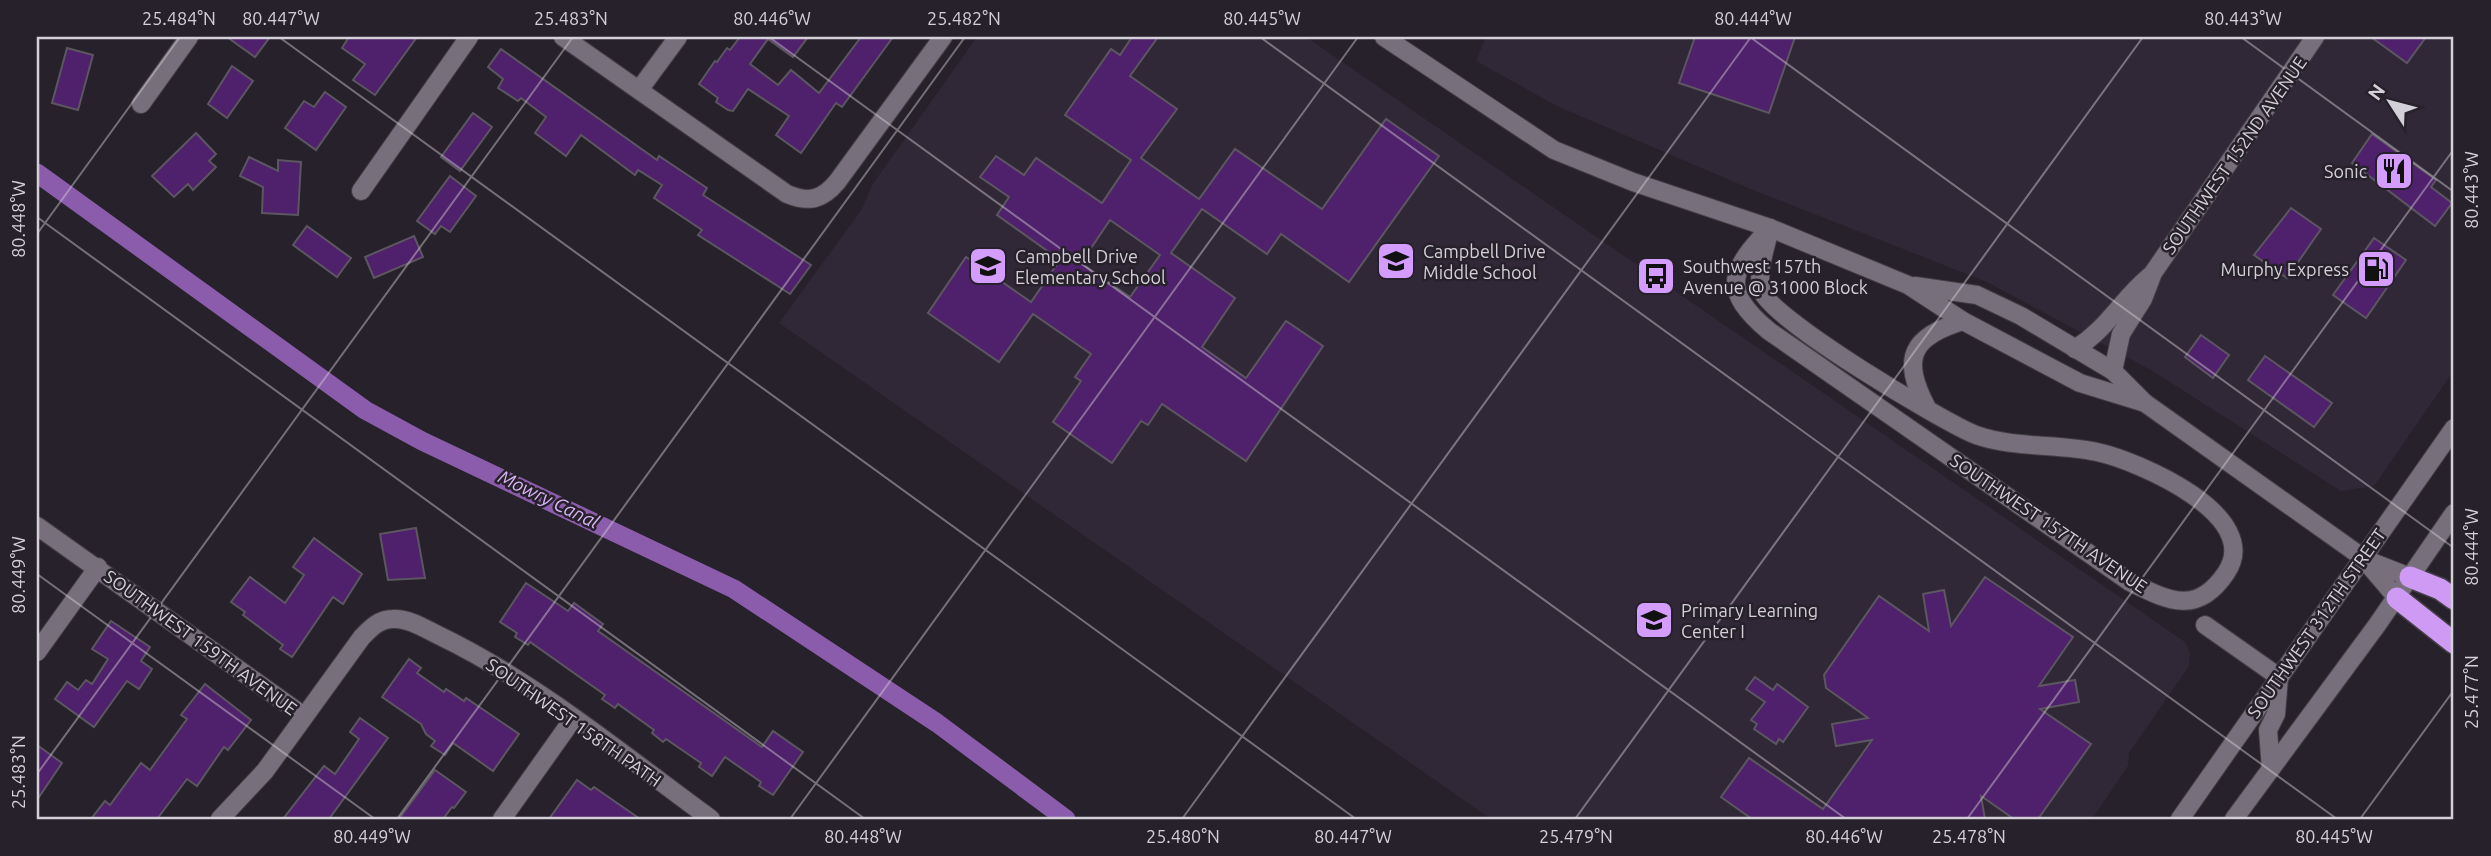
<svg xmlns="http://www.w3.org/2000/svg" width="2491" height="856" viewBox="0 0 2491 856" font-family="Ubuntu,sans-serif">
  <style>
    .built { fill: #312837 }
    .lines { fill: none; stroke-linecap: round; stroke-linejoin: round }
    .canal { stroke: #8b5cab; stroke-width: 19 }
    .building { fill: #4f206b; stroke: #5c5661; stroke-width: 2; fill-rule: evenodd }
    .minor-casing { stroke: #433e46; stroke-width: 20 }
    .tertiary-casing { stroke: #433e46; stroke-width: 20 }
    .secondary-casing { stroke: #433e46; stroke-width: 20 }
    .motorway-casing { stroke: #433e46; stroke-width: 24 }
    .minor { stroke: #77707c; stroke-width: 18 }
    .tertiary { stroke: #77707c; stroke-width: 18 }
    .secondary { stroke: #77707c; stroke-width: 18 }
    .motorway { stroke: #cf9af4; stroke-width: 21 }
    .ticks { fill: none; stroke: #d4d0d7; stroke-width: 2; stroke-opacity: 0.45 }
    .labels { text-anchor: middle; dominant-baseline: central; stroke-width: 5; stroke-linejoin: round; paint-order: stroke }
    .street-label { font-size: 18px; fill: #d4d0d7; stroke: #27212b }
    .poi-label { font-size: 18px; fill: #d4d0d7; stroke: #27212b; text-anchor: start }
    .water-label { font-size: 19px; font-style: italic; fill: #dab5f5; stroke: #27212b }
    .neatline { fill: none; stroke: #d4d0d7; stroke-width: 2.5 }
    .ticks-label { font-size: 18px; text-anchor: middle; fill: #d4d0d7 }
  </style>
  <rect width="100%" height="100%" fill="#27212b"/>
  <g class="built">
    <polygon points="977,37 1306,37 2185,642 2190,653 2189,666 2129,753 2128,766 2092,819 1491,819 779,323 862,209 872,185"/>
    <polygon points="1486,37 2454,37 2454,370 2374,486 2341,491 2151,370 1987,282 1753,190 1557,106 1476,61"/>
  </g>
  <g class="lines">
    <polyline class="canal" points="37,173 365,410 422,441 734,589 937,723 1066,819"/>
  </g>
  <g class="building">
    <polygon points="227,37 270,37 255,57"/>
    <polygon points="349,37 417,37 375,95 353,80 365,64 342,48"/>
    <polygon points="740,37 808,37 793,57 768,39 750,64 778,85 791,70 819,93 861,37 893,37 842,107 836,103 801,153 776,135 789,116 748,89 733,111 728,110 716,102 718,98 699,84 715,61 717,62 727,48 730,50"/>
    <path d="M1132 37H1158L1130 76 1177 109 1141 158 1199 199 1235 149 1322 209 1386 119 1439 156 1349 282 1281 234 1267 254 1202 209 1171 253 1235 298 1202 347 1246 378 1286 321 1323 346 1246 461 1162 404 1148 425 1141 421 1112 463 1053 422 1081 381 1075 377 1091 354 1033 314 999 362 928 313 966 257 1031 302 1060 260 997 215 1009 197 980 177 996 156 1024 175 1036 158 1102 203 1131 160 1065 115 1111 49 1120 55ZM1110 220 1160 255 1130 297 1081 263Z"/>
    <polygon points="1695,37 1795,37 1769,113 1679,83"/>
    <polygon points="2371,37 2426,37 2407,63"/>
    <polygon points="67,48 93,55 78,110 52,103"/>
    <polygon points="501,49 657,160 659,156 707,188 703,195 811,265 790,294 698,235 702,230 654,198 662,185 638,170 635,175 581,135 566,156 535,133 546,117 521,98 518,101 498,88 503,79 488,67"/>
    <polygon points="232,66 253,81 227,118 208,104"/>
    <polygon points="325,92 346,107 316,150 285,128 304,101 314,107"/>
    <polygon points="473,113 492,127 460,171 441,157"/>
    <polygon points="196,133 216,154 209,161 216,167 193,190 188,184 174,197 152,176"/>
    <polygon points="2372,134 2436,180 2431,187 2452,203 2435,226 2352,163"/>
    <polygon points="249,157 278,171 278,160 301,162 298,215 262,213 263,187 240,176"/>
    <polygon points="450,176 476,196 450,232 441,226 435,234 417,221"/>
    <polygon points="2291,208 2321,229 2287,278 2254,255"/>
    <polygon points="307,226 351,258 337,277 293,245"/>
    <polygon points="414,236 423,257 374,278 365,257"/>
    <polygon points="2374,238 2406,260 2366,318 2333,295"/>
    <polygon points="2201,335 2229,355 2213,378 2185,357"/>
    <polygon points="2265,356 2332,403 2314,427 2248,380"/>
    <polygon points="416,528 425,578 388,580 380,534"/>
    <polygon points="314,538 362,574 343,604 333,597 292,657 280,649 283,645 243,615 245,612 231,602 250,577 285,603 304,575 293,567"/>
    <polygon points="1985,577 2073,637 2039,686 2075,680 2079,702 2040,709 2091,744 2038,819 2014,819 1981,796 1985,819 1752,819 1721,797 1749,758 1823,809 1872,740 1836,746 1832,724 1868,718 1826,688 1824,675 1879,596 1929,631 1923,594 1944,590 1951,626"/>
    <polygon points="526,583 568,611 574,603 603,624 598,631 762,747 773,731 803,752 773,795 759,786 761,782 725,757 712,776 699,767 701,763 666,739 663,742 652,733 654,730 618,704 615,708 602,699 605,695 530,642 528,645 515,637 517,633 500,622"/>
    <polygon points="111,621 150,647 141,661 152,669 139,689 127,681 94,727 55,699 67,682 78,690 86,680 92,684 108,659 92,649"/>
    <polygon points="409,659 421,668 417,673 444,692 446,689 464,701 466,698 519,734 493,771 453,743 445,755 431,746 435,741 426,734 421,724 382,697"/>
    <polygon points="1755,677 1773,690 1777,684 1808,707 1783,742 1779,739 1776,744 1754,729 1757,724 1751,720 1765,702 1746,689"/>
    <polygon points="205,684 251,720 228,750 224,747 197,786 187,779 157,819 91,819 105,801 110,805 141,763 150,770 187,719 181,715"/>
    <polygon points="360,718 388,738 329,819 283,819 324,766 335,774 359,739 350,732"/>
    <polygon points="37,745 62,763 37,800"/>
    <polygon points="435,770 466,792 454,808 452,807 443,819 399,819"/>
    <polygon points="577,780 591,790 594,787 640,819 549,819"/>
  </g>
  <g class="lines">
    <defs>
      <g id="minor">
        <path d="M563 37 787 194C809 203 822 200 837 182L943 37"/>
        <polyline points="639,90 678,37"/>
        <polyline points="141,104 189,37"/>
        <polyline points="361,191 469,37"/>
        <path d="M1770 228C1766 247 1756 272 1762 291 1771 319 1943 422 1976 435 2016 449 2057 443 2097 452 2139 461 2265 516 2226 573 2197 616 2169 601 2130 582L1769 331C1720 290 1730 270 1770 228Z"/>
        <path d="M1926 406C1901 358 1911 337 1963 321"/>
        <polyline points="37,526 304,716"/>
        <polyline points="2205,625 2279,677"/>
        <polyline points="37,652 98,567"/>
        <path d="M220 819 265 771 362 637C371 628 379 619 393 619 408 618 424 628 438 635 536 682 623 755 711 819"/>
        <polyline points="502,819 573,719"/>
      </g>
      <g id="tertiary">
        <polyline points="1384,37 1554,150 1633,182 1770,228 1908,285 1963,321 2080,383 2145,403"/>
        <polyline points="1915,286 1977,295 2021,316 2113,371 2145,403 2362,557"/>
        <path d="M2075 349C2109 327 2121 300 2150 276"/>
        <polyline points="2113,371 2121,334 2143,299 2153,273 2315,37"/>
      </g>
      <g id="secondary">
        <polyline points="2362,557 2397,598"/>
        <polyline points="2364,559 2410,577"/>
        <polyline points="2271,769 2268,730 2276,714 2279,677"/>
        <polyline points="2180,819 2454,428"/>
        <polyline points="2234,819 2377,625 2454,513"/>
      </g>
      <g id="motorway">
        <polyline points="2410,577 2440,589 2454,599"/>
        <polyline points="2397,598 2454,643"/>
      </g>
    </defs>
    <use href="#minor" class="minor-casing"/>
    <use href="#tertiary" class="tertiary-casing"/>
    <use href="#secondary" class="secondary-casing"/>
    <use href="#motorway" class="motorway-casing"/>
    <use href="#minor" class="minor"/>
    <use href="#tertiary" class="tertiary"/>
    <use href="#secondary" class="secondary"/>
    <use href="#motorway" class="motorway"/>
  </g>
  <path class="ticks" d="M279 37 1356 819M769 37 1846 819M1260 37 2337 819M1750 37 2454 548M2241 37 2454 192M37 217 865 819M37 234 180 37M37 574 375 819M37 774 573 37M397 819 965 37M790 819 1358 37M1182 819 1751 37M1575 819 2143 37M1967 819 2454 149M2360 819 2454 690"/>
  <defs>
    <symbol id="restaurant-square" viewBox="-11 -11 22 22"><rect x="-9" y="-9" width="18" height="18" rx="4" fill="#d49cfc" stroke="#27212b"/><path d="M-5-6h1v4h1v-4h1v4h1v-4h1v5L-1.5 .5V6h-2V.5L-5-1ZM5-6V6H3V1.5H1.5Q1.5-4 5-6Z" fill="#111"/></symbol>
    <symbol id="school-square" viewBox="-11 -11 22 22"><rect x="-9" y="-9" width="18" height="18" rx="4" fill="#d49cfc" stroke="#27212b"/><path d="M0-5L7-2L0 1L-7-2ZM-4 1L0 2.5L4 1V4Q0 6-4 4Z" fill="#111"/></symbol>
    <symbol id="fuel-square" viewBox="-11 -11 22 22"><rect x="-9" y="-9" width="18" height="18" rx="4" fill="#d49cfc" stroke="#27212b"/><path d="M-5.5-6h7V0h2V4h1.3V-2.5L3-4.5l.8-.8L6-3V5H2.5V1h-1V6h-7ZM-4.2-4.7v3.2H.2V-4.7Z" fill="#111"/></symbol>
    <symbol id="bus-square" viewBox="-11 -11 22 22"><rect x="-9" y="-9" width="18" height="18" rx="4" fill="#d49cfc" stroke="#27212b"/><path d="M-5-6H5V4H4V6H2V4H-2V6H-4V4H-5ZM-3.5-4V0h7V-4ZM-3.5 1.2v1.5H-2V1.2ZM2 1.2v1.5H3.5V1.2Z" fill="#111"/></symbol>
  </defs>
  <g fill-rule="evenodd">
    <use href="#restaurant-square" x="2372" y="149" width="44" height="44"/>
    <use href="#school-square" x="1374" y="239" width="44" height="44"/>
    <use href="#school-square" x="966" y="244" width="44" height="44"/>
    <use href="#fuel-square" x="2354" y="247" width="44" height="44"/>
    <use href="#bus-square" x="1634" y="254" width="44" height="44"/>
    <use href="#school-square" x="1632" y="598" width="44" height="44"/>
  </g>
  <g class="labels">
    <g class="street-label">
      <text transform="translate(2234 155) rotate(-55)">SOUTHWEST 152ND AVENUE</text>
      <text transform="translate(2049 523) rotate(34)">SOUTHWEST 157TH AVENUE</text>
      <text transform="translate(2316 623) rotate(-55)">SOUTHWEST 312TH STREET</text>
      <text transform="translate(201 642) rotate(36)">SOUTHWEST 159TH AVENUE</text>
      <text transform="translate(574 722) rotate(35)">SOUTHWEST 158TH PATH</text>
    </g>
    <g class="poi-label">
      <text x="2367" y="171" text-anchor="end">Sonic</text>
      <text x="1423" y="251">Campbell Drive<tspan x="1423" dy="21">Middle School</tspan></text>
      <text x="1015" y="256">Campbell Drive<tspan x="1015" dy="21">Elementary School</tspan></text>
      <text x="1683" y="266">Southwest 157th<tspan x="1683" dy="21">Avenue @ 31000 Block</tspan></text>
      <text x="2349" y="269" text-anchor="end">Murphy Express</text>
      <text x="1681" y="610">Primary Learning<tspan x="1681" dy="21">Center I</tspan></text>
    </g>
    <g class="water-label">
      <text transform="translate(549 499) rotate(26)">Mowry Canal</text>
    </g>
  </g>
  <rect width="2491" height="856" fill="none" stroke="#27212b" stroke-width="77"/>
  <g transform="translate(2390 102) rotate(306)" stroke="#27212b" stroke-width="5" paint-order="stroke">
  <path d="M0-5L12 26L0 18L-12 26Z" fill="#d4d0d7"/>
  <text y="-10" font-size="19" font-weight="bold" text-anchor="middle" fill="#d4d0d7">N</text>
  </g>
  <rect x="38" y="38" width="2414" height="780" class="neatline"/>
  <g class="ticks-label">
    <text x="179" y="25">25.484°N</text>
    <text x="281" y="25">80.447°W</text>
    <text x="571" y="25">25.483°N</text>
    <text x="772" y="25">80.446°W</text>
    <text x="964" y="25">25.482°N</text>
    <text x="1262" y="25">80.445°W</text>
    <text x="1753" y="25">80.444°W</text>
    <text x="2243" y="25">80.443°W</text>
    <text transform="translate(2472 190) rotate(-90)" y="6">80.443°W</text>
    <text transform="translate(19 219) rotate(-90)" y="6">80.448°W</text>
    <text transform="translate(2472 547) rotate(-90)" y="6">80.444°W</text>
    <text transform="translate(19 575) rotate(-90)" y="6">80.449°W</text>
    <text transform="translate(2472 692) rotate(-90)" y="6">25.477°N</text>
    <text transform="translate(19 772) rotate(-90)" y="6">25.483°N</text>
    <text x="372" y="843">80.449°W</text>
    <text x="863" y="843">80.448°W</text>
    <text x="1183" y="843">25.480°N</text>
    <text x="1353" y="843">80.447°W</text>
    <text x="1576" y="843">25.479°N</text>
    <text x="1844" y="843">80.446°W</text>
    <text x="1969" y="843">25.478°N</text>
    <text x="2334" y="843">80.445°W</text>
  </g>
</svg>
